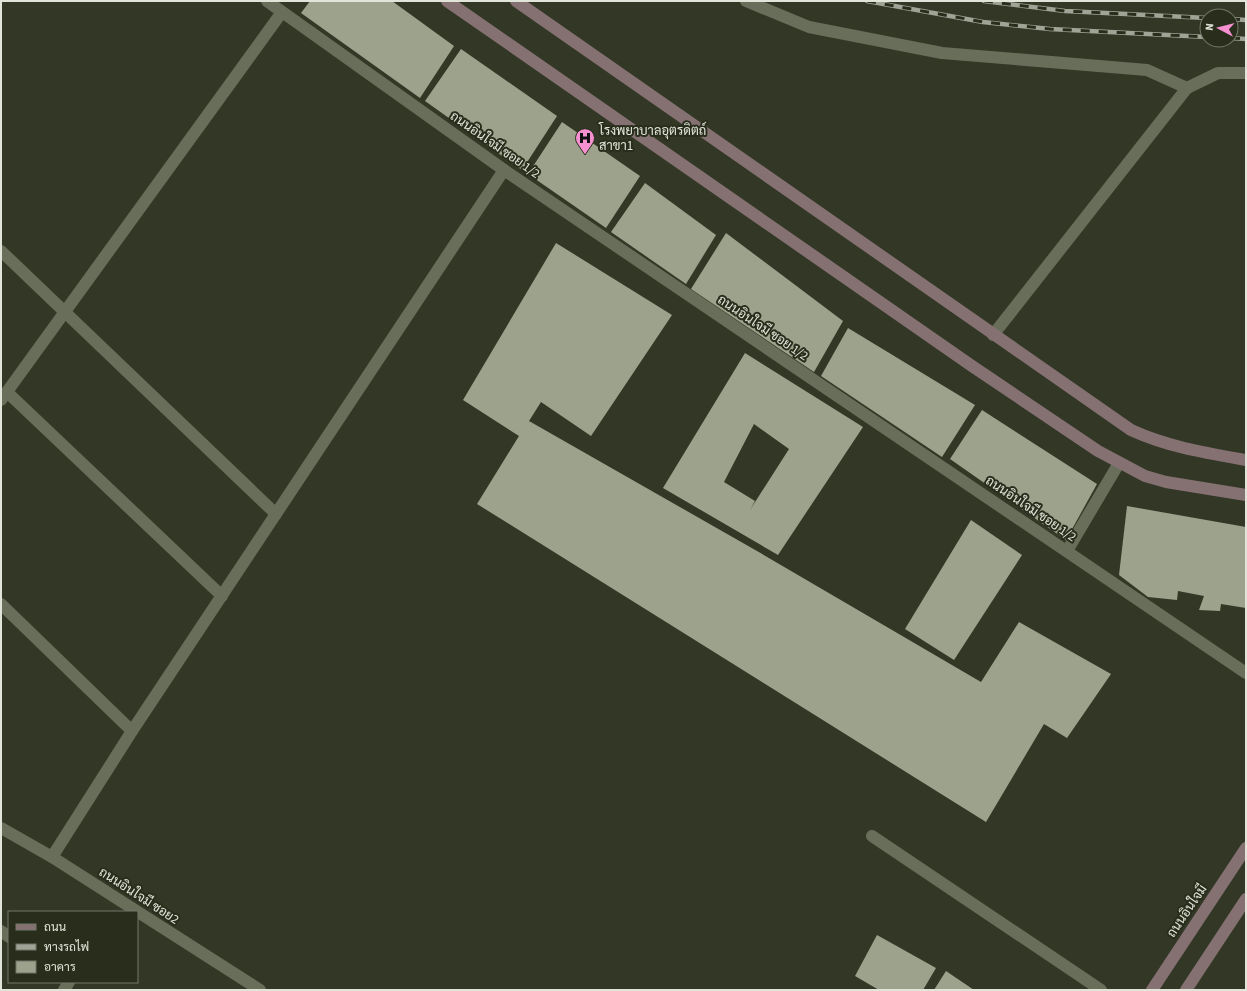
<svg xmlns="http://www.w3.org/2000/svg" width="1247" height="991" viewBox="0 0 1247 991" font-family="'Source Sans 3',Sarabun,sans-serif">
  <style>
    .building { fill: #9ca28c; fill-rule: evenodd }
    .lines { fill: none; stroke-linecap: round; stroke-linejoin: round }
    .service { stroke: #696e5a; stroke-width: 12 }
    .minor { stroke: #696e5a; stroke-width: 12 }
    .secondary { stroke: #867172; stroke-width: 12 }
    .rail-casing { stroke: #a0a496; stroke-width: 4.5 }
    .rail { stroke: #292e1c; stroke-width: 3; stroke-dasharray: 9; stroke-linecap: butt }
    .labels { text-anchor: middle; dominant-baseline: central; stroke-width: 4; stroke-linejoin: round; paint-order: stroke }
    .poi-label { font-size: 13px; fill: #e1e5d9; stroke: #292e1c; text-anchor: start }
    .street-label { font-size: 13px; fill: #e1e5d9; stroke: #292e1c }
  </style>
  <rect width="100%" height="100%" fill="#333826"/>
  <g class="building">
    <polygon points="310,1 392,1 454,46 420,98 301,13"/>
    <polygon points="461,49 557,116 522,170 425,101"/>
    <polygon points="562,122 640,176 606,228 528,174"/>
    <polygon points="645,183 716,235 686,284 611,232"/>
    <polygon points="726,233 843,321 814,372 691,289"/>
    <polygon points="556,243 672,315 591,436 541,402 529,421 757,551 981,682 1019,622 1111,674 1067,738 1044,724 986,822 477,504 519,436 463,400"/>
    <polygon points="848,328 975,405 942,457 821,376"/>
    <path d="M745 353 863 427 778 555 663 488ZM754 424 789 449 750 510 755 501 724 482Z"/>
    <polygon points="982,410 1097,484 1066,540 950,459"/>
    <polygon points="1127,506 1246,527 1246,608 1221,604 1220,611 1199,610 1204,596 1178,591 1177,600 1148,597 1119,575"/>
    <polygon points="971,520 1022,555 954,660 905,629"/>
    <polygon points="877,935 936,968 923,990 879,990 855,976"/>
    <polygon points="946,971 974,990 934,990"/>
  </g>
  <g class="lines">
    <polyline class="service" points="872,836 1101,990"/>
    <g class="minor">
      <polyline points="267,1 504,170 1246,673"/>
      <polyline points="746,1 809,27 942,53 1147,70 1187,88"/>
      <polyline points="1,251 276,514"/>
      <polyline points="993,335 1187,88 1218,73 1246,73"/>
      <polyline points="7,392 222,596"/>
      <polyline points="1,400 282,12"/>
      <polyline points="1067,551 1119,463"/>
      <polyline points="1,604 132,731"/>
      <polyline points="1,828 52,857 260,990"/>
      <polyline points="52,857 132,731 504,170"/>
      <polyline points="1,931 9,937"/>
      <polyline points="64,990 69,982"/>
    </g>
    <g class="secondary">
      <polyline points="447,1 972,366 1098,451 1145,476 1166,482 1246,495"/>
      <path d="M516 1 1131 430C1168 447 1206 453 1246 460"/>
      <polyline points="1152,990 1246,848"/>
      <polyline points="1186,990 1246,899"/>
    </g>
    <defs>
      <g id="rail">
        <polyline points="867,1 983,22 1050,29 1207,37"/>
        <polyline points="984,1 1065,11 1207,18"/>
        <polyline points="1231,19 1246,20"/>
        <polyline points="1231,38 1246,39"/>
      </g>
    </defs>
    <use href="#rail" class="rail-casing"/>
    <use href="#rail" class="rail"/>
  </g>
  <defs>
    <symbol id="hospital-pin" viewBox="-11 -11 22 30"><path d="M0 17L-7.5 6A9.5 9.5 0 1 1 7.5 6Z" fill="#f690d0" stroke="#292e1c"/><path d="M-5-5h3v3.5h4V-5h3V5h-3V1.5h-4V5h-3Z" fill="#111"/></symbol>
  </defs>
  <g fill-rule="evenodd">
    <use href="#hospital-pin" x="574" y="127" width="22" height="30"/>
  </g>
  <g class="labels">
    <g class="poi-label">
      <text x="599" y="131">โรงพยาบาลอุตรดิตถ์<tspan x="599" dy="15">สาขา1</tspan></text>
    </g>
    <g class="street-label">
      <text transform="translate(495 145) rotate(35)">ถนนอินใจมี ซอย 1/2</text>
      <text transform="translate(763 328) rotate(34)">ถนนอินใจมี ซอย 1/2</text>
      <text transform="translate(1031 509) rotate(34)">ถนนอินใจมี ซอย 1/2</text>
      <text transform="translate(139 896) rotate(33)">ถนนอินใจมี ซอย2</text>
      <text transform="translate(1187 911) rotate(-56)">ถนนอินใจมี</text>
    </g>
  </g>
  <rect width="1247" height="991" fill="none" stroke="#e1e5d9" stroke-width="4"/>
  <rect x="8" y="911" width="130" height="72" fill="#292e1c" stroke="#737768"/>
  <rect x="16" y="924" width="20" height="6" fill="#867172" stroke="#737768"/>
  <text x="44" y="931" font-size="12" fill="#e1e5d9">ถนน</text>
  <rect x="16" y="944" width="20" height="6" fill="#a0a496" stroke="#737768"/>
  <text x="44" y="951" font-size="12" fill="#e1e5d9">ทางรถไฟ</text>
  <rect x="16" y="961" width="20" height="12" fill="#9ca28c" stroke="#737768"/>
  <text x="44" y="971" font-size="12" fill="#e1e5d9">อาคาร</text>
  <g transform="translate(1219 28) rotate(277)"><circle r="19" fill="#292e1c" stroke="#737768"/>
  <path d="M0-3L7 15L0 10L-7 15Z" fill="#f690d0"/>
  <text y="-6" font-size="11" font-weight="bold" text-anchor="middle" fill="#e1e5d9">N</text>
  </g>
</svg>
